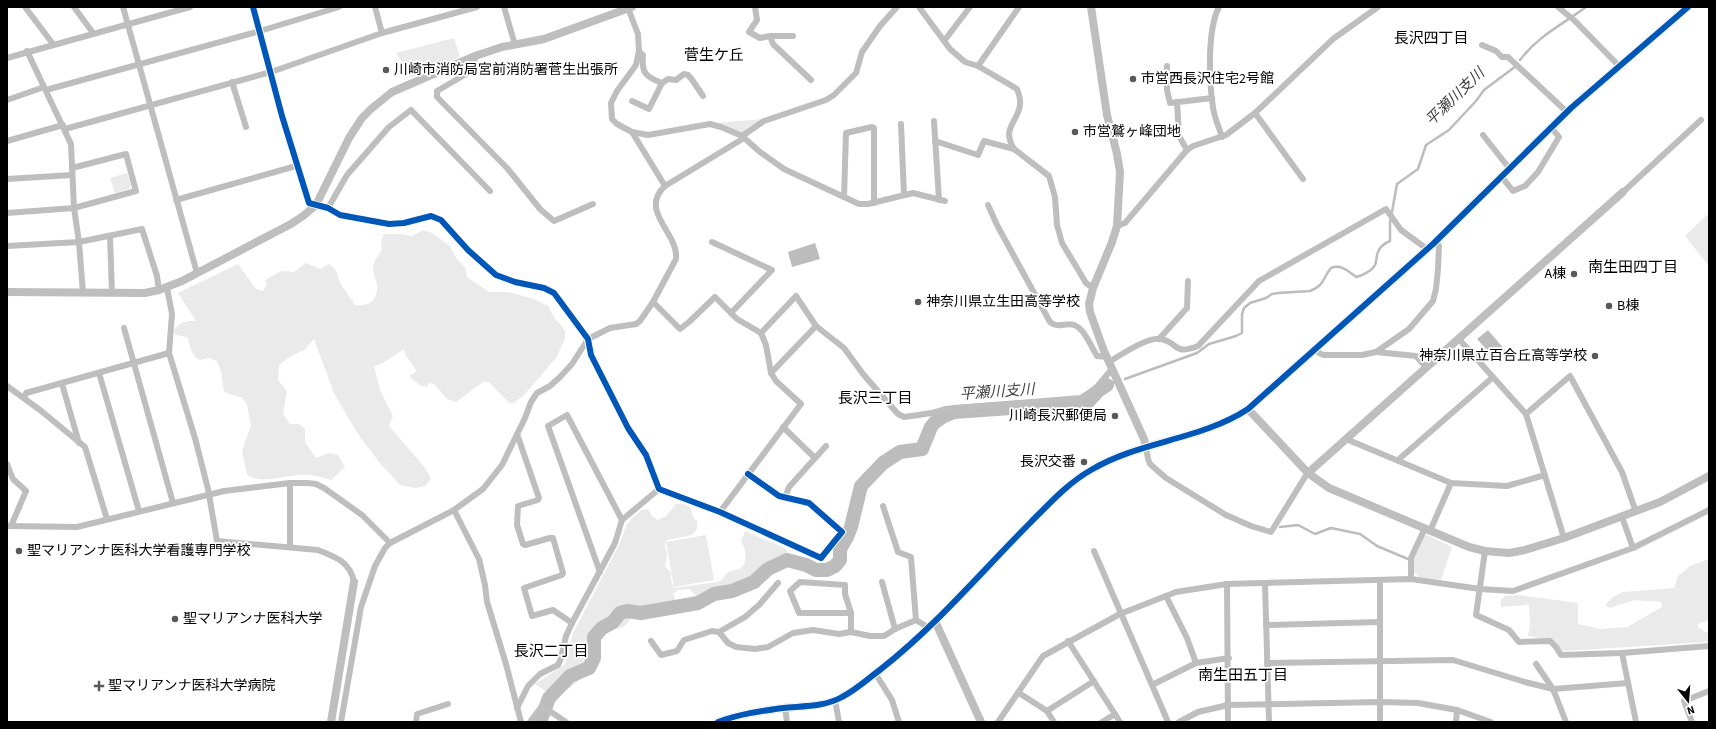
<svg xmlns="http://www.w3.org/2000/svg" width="1716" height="729" viewBox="0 0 1716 729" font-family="'Source Sans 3','Noto Sans JP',sans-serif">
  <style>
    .green { fill: #eaeaea }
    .water { fill: #bcbcbc }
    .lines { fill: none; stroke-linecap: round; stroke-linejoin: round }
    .stream { stroke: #bcbcbc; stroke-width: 2.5 }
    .river { stroke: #bcbcbc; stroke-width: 14 }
    .minor { stroke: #bebebe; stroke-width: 6 }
    .tertiary { stroke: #bebebe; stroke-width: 8 }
    .cycleway-casing { stroke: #fff; stroke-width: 8 }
    .cycleway { stroke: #0057b8; stroke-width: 6 }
    .poi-dot { fill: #595959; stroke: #fff; stroke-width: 1.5 }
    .labels { text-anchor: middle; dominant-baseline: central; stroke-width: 3.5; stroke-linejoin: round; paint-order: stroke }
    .poi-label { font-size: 14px; fill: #000; stroke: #fff; text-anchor: start }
    .neighbourhood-label { font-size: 15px; fill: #000; stroke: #fff }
    .water-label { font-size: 15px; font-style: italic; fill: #414141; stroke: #fff }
  </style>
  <rect width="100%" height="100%" fill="#fff"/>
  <g class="green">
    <polygon points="454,38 460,57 411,77 396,53"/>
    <polygon points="762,119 741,133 718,123"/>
    <polygon points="127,173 131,185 129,189 115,193 110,178"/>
    <polygon points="1709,213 1709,266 1685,236"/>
    <path d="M423 230 432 233 450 246 456 258 465 267 467 277 483 288 490 292H508L534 299 548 306 555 319 562 326 565 332V339L556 358 523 396 514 403H509L489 382H483L456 402 447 399 434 384 429 383 427 387 421 386 409 376 415 373 416 370 406 356 404 349 383 363 374 366 380 390 393 416 389 426 426 469 431 479 425 486 415 488 400 485 380 463 360 437 346 414 334 393 314 339 304 350 291 356 279 365 278 380 287 391 283 414 290 424H299L305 429V442L316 458 329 453 338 455 345 467 331 480C320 477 311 474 300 475 284 476 261 484 247 475L242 451 251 425 247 405 243 398 224 392 221 371 217 361 209 358 199 360C190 354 191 346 187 337L175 335 174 330C178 323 188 320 196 321L178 293 238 264 256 289 263 291 267 285 265 280 281 271 294 272 306 263 320 269 329 264C340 272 336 276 342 286 346 292 351 298 355 305 367 306 376 303 377 289 378 283 374 277 373 271 373 262 377 257 382 250L381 242 384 234H400L412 236Z"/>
    <path d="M676 504H684L691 508 693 517 697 521V529L692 535 667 540C662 547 667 549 667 556 667 559 665 562 665 566L671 573V581L674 588 718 582C724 579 724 575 729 572 732 570 738 570 741 568 748 562 746 548 741 542L745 531 785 548 790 556 787 566 775 569 759 582 746 589 726 593 707 603 698 598 689 589 678 590 674 593 675 600 672 604C660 607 643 608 633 616 629 620 628 625 623 627 612 631 605 628 599 640 595 648 598 658 596 667L559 696C549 694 543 690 535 684L565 664 573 633 620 543 626 526 632 518 642 510 648 509 652 516 658 520 666 516Z"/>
    <polygon points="706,535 714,580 674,587 666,542"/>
    <polygon points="1427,535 1452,547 1441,580 1419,577 1413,571 1414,559 1424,536"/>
    <polygon points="1709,559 1709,620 1698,624 1698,627 1709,634 1709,642 1563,651 1550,640 1528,636 1530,623 1529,605 1501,607 1501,600 1505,596 1518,595 1578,603 1578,624 1600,629 1627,627 1662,607 1661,602 1634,600 1610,608 1605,605 1613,597 1623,592 1674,588 1678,576 1690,566"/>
  </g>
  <g class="water">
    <polygon points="815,243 820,259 792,267 788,252"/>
    <polygon points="1488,330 1505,350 1495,359 1477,339"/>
  </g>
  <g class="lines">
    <g class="stream">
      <path d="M1520 60C1539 35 1562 25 1586 7"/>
      <path d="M1125 379 1197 353 1209 344 1236 336 1242 333V314L1244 308 1250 303 1266 298 1272 294 1278 293 1310 291C1325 285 1322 279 1331 268 1341 264 1348 271 1356 277 1361 276 1372 271 1375 265 1377 261 1376 256 1378 252 1380 247 1385 243 1390 241V223L1397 184 1418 169 1426 145 1449 130 1476 101 1484 90 1516 66"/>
      <polyline points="1107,385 1115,382"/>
      <polyline points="1280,527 1298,525 1315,534 1331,528 1360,534 1377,546 1408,559"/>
    </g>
    <polyline class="river" points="540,722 549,698 570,676 589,668 594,658 594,637 602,628 613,622 620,613 627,611 641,613 698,603 714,594 732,591 754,582 768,569 787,560 806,565 816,570 827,570 835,566 840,560 840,549 847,537 851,527 861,486 883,463 900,452 922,449 931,427 935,422 944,416 954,412 1082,403 1088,402 1098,391 1107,385"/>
    <g class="minor">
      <polyline points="25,7 53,44"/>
      <polyline points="74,7 93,33"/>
      <polyline points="123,7 197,273"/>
      <polyline points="253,7 282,116 309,203 328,208 340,215 389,224 404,223 431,216 441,220 468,250 496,275 515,282 544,288 554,293 588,339 591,355 628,428 646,455 659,489 720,512 821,558 842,532 809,503 779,496 748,474"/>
      <polyline points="375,7 382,33"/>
      <polyline points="504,7 515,45"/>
      <polyline points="755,7 757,20 749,32 760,38 770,36 793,36"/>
      <path d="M919 7 950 49 965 62 978 66 1017 89C1019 94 1021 99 1020 105 1018 122 1001 128 1014 149L1049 176 1055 197 1057 225 1062 243 1086 283 1093 288"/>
      <path d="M1219 7C1207 30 1209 82 1213 107 1214 117 1219 127 1222 137"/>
      <polyline points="1558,7 1575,21 1618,65 1620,65"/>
      <polyline points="628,8 638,34 639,51 636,65 617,91 611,103 612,119 617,124 632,132 648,135 710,124 721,127 742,136 760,152 784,169 859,204 868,204 913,193 945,201"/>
      <polyline points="770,36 773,44 811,80"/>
      <polyline points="944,41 970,7"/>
      <polyline points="1482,45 1496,51 1502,57 1508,57 1567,112"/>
      <polyline points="27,51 71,144 74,208 79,242 83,293"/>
      <path d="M639 51 643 55C641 73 646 77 662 83L668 79 676 80 684 74 688 75 693 81 703 96"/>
      <polyline points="475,56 473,70 437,91 437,97 507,168 540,209 554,221 593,204"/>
      <polyline points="7,58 190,7"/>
      <polyline points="978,66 1019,7"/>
      <polyline points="1167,66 1167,90 1170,103 1212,98"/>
      <polyline points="232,82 246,127"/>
      <polyline points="46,90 260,31 339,7"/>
      <polyline points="7,100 44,87"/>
      <polyline points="632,101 649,109 662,83"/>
      <polyline points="1177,102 1179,136 1187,150"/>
      <polyline points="1255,113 1303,179"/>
      <polyline points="934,121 939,200"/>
      <polyline points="901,124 904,195"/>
      <polyline points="65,129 271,72 382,33 477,7"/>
      <polyline points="1483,135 1509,168"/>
      <polyline points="742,136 764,121 826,100 834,95 856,73 862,52 880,26 897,7"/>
      <polyline points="7,141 63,125"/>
      <polyline points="935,141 978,155 984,141 1014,149"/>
      <polyline points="1501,176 1513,191 1525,186 1538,172 1559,137 1551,127"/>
      <polyline points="7,179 72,175"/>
      <polyline points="665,186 744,138"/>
      <polyline points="1623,192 1701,120"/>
      <polyline points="844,197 846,133 872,127 874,128 874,203"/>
      <polyline points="176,200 296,166"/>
      <path d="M988 205 997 225 1050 322C1058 329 1065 322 1074 325 1085 329 1091 347 1097 356L1107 357"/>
      <polyline points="328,208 347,175 389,127 411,110 490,191"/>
      <polyline points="7,213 74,208 136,191 126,154 72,168"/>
      <polyline points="1117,226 1125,223 1187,150 1193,146 1226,135 1255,113 1333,39 1378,7"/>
      <polyline points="110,236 112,293"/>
      <polyline points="712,242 772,270 731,313"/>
      <polyline points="7,246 79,242 142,229 157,276 159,290"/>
      <path d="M167 288 172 314 169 353 195 438 208 489 217 541 318 550C336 557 350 562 354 582"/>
      <polyline points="653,302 680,329 689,322 715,297 737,319 761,333 766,345 771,373 776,381 801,404 720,512"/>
      <polyline points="124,328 173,503"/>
      <polyline points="761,333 796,296 816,326 844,348 863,374 898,414 904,417 932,413 945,409 1081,398 1096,388 1112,369"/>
      <polyline points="1458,338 1526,414 1564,538"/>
      <polyline points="1159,339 1187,308 1188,281"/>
      <polyline points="1315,348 1319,353 1324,355 1362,355 1376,352 1409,329 1433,301 1436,289 1438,269 1439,246 1436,241"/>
      <polyline points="1376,352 1416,356 1426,367"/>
      <path d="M1109 362C1121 355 1146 337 1161 339 1179 342 1172 356 1198 346L1259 281 1386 209 1401 230 1427 249"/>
      <polyline points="99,373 139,511"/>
      <polyline points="771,373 816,326"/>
      <polyline points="62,384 79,443"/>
      <polyline points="7,386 40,410 85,447 107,519"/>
      <polyline points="24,398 26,393 169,353"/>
      <polyline points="1526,414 1570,376 1622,472 1636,512"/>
      <polyline points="783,427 815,458"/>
      <polyline points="517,434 539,498 538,500 518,506 517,525 523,544 525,545 550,538 553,538 563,573 562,575 524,588 532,616 553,610 572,623"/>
      <polyline points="1346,439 1451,483 1507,486 1545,475"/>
      <polyline points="1146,447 1148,459 1150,464 1166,478 1226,515 1251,526 1271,532 1305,477 1308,473"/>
      <polyline points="1398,460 1492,378"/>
      <polyline points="7,464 13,479 26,491 11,526"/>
      <polyline points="290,483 290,547"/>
      <polyline points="785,497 789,487 826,446"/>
      <polyline points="883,506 898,552 911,557 916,620 929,628"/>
      <polyline points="454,510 479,559 485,585 487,602 506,664 521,722"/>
      <polyline points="1622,517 1633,548"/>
      <polyline points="7,526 77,527 224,491 290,483 307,483 316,484 324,488 362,515 390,543"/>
      <polyline points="1430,531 1451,483"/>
      <polyline points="1094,551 1168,722"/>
      <polyline points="1485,551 1476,615 1509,630 1519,642 1550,641 1556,647 1561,655 1622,653 1709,646"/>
      <polyline points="600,572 548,426 567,415 622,520"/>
      <polyline points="1411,579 1411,558 1425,528"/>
      <polyline points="1380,581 1380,722"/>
      <polyline points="882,582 895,629"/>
      <polyline points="1227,584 1228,722"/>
      <polyline points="1265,584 1269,722"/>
      <polyline points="1166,596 1187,638 1196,663"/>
      <polyline points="851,613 799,613 790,591 800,582 845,585 845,594 851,613 851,632 870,636 884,636 895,629 916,620"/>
      <polyline points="1266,625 1380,622"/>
      <polyline points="719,632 745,617 759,605 778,583"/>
      <polyline points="651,641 661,655 677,651 684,640 712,631 719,632 728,643 736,647 755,649 768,647 793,633 813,630 839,634 851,632"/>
      <polyline points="1068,641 1120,722"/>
      <polyline points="1622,653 1636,722"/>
      <polyline points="1267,663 1453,660 1525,682 1553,689 1628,683"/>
      <polyline points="1536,664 1553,689 1566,722"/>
      <polyline points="875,673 892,700 899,722"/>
      <polyline points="1152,685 1196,663 1229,658"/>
      <polyline points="1019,693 1047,711 1054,722"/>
      <polyline points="835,700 839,722"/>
      <polyline points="517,708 528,686 540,674 558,665 561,658 566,636 572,623 615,543 622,520 659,489"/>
      <polyline points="785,708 787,722"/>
      <polyline points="1047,711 1094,681"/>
      <path d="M341 722 361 607 375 566 385 548 390 543 454 510 483 489 502 465 525 418 531 402 537 393 550 386 560 377 572 364 588 339 610 328 636 324 640 321 653 302 676 259C679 233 638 211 665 186L632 132"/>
      <polyline points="416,722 417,714 448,704"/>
      <polyline points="530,722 542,706 566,722"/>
      <polyline points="998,722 1043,656 1120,614 1176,592 1227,584 1411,579 1480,589 1513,591 1633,548 1709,510"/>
      <polyline points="1102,722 1115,714"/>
      <polyline points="1179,722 1198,712 1228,705 1381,702 1418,703 1457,710 1491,722"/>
      <polyline points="1456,722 1457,710"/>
      <polyline points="1692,722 1684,701 1709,691"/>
    </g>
    <g class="tertiary">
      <polyline points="1091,7 1107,115 1117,154 1120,172 1117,226 1112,242 1093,288 1089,304 1090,312 1104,351 1144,439 1146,447"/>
      <polyline points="7,292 145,293 159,290 182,281 291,224 303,216 316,205 349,138 362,118 371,109 392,92 475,56 502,47 544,39 632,7"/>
      <polyline points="1248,409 1308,473 1329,488 1469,547 1485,551 1509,553 1525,550 1564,538 1660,502 1709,476"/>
      <polyline points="1308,473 1623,192"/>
      <polyline points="935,621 981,722"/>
      <polyline points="331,722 354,582"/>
      <path d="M718 722C739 714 761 711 783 708 804 706 824 707 842 697 856 690 869 678 881 669 936 626 981 572 1031 522 1049 504 1068 483 1091 470 1139 441 1201 440 1248 409L1433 244 1571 108 1688 7"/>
    </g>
    <defs>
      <g id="cycleway">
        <polyline points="253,7 282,116 309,203 328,208 340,215 389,224 404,223 431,216 441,220 468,250 496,275 515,282 544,288 554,293 588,339 591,355 628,428 646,455 659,489 720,512 821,558 842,532 809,503 779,496 748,474"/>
        <path d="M718 722C739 714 761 711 783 708 804 706 824 707 842 697 856 690 869 678 881 669 936 626 981 572 1031 522 1049 504 1068 483 1091 470 1139 441 1201 440 1248 409L1433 244 1571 108 1688 7"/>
      </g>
    </defs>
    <use href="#cycleway" class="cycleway-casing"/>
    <use href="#cycleway" class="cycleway"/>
  </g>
  <g class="poi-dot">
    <circle cx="386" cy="70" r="4"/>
    <circle cx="1133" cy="79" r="4"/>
    <circle cx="1075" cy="132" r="4"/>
    <circle cx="1574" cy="274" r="4"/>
    <circle cx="918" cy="302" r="4"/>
    <circle cx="1609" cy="306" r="4"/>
    <circle cx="1595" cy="356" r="4"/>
    <circle cx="1115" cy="416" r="4"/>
    <circle cx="1084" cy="462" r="4"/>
    <circle cx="19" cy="551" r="4"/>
    <circle cx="175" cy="619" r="4"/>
    <path d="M97 680h4v4h4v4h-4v4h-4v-4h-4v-4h4z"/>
  </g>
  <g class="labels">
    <g class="poi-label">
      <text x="394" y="70">川崎市消防局宮前消防署菅生出張所</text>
      <text x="1141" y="79">市営西長沢住宅2号館</text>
      <text x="1083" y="132">市営鷲ヶ峰団地</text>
      <text x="1566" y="274" text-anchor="end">A棟</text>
      <text x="926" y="302">神奈川県立生田高等学校</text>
      <text x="1617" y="306">B棟</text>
      <text x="1587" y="356" text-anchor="end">神奈川県立百合丘高等学校</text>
      <text x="1107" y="416" text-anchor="end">川崎長沢郵便局</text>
      <text x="1076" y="462" text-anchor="end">長沢交番</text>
      <text x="27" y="551">聖マリアンナ医科大学看護専門学校</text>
      <text x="183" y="619">聖マリアンナ医科大学</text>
      <text x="108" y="686">聖マリアンナ医科大学病院</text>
    </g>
    <g class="neighbourhood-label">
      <text x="1431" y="38">長沢四丁目</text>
      <text x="714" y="55">菅生ケ丘</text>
      <text x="1633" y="267">南生田四丁目</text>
      <text x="875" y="398">長沢三丁目</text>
      <text x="551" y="651">長沢二丁目</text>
      <text x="1243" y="675">南生田五丁目</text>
    </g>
    <g class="water-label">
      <text transform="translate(1455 97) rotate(-44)">平瀬川支川</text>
      <text transform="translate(997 392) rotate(-4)">平瀬川支川</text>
    </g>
  </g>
  <rect width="1716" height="729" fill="none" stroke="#000000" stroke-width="16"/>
  <g transform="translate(1688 701) rotate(163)" stroke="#ffffff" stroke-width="3" paint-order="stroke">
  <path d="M0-3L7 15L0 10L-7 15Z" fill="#000000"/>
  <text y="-6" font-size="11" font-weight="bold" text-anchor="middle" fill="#000000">N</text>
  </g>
</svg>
